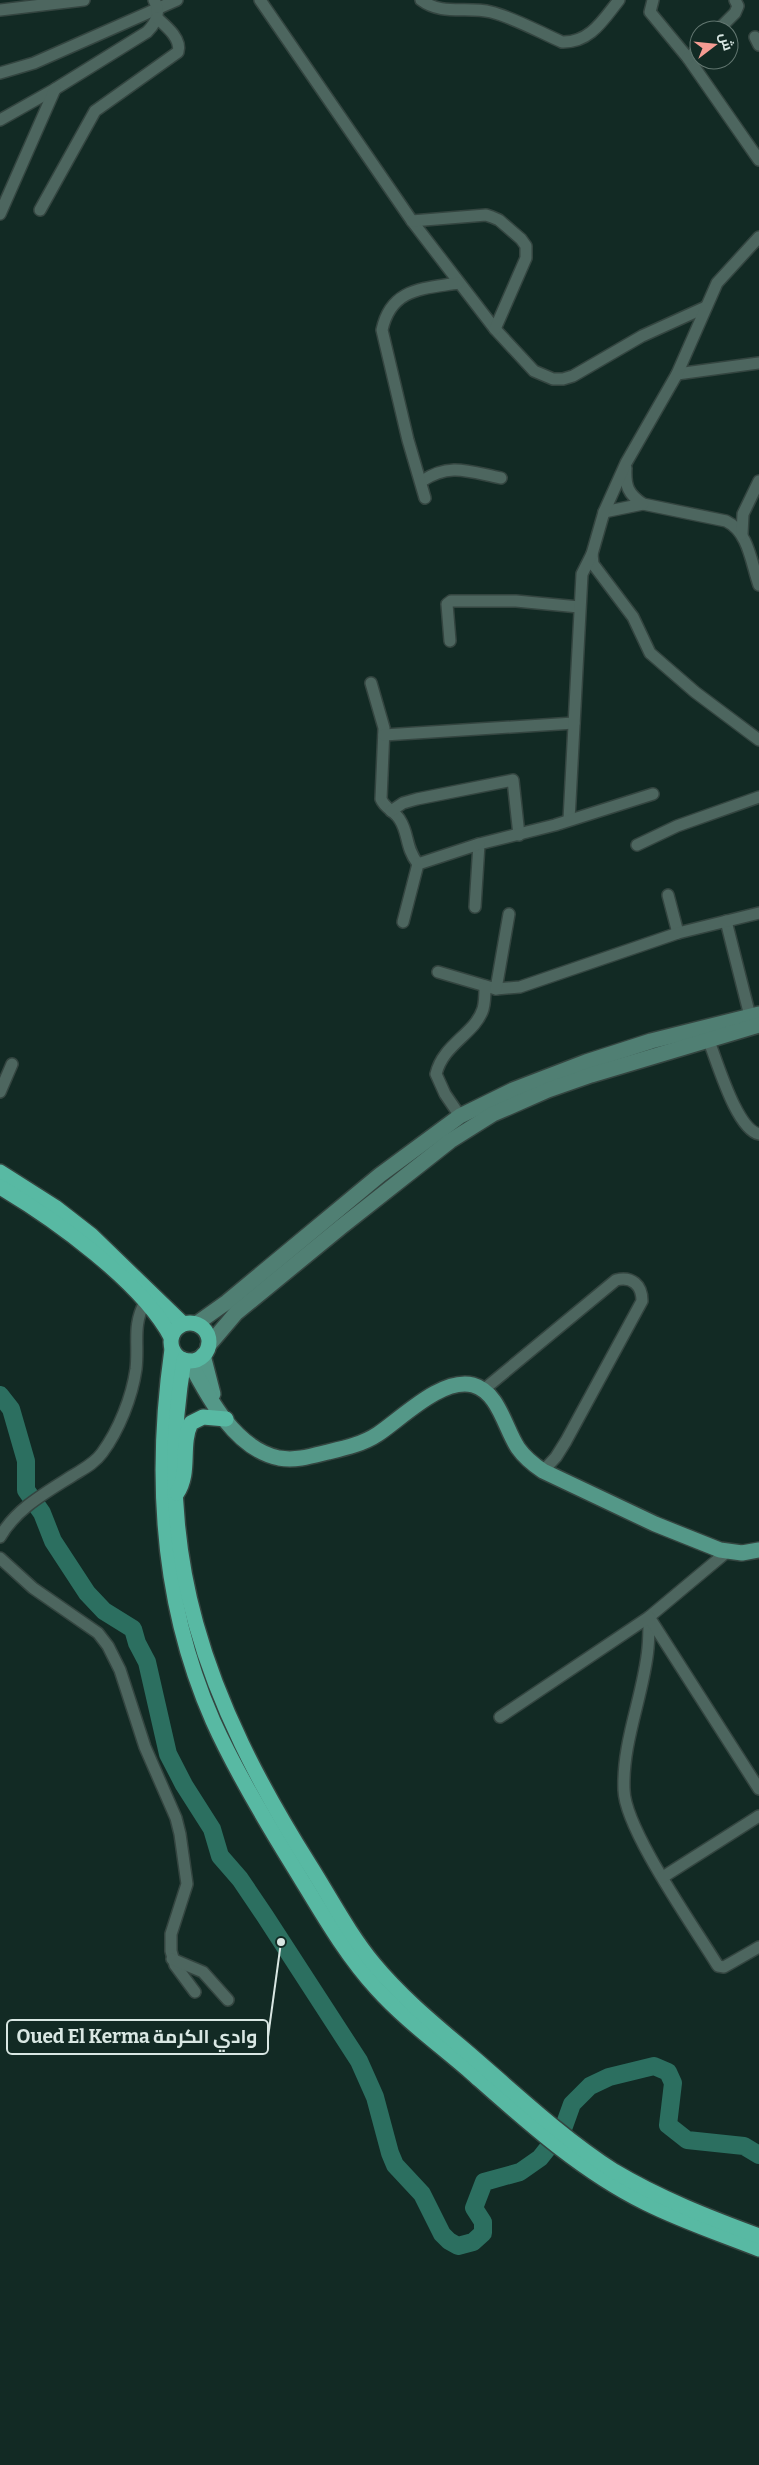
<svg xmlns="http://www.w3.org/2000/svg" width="759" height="2465" viewBox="0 0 759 2465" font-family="Bitter,Cairo,serif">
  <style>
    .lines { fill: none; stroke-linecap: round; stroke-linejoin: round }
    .river { stroke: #2c6f60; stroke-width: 18 }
    .street-casing { stroke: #344540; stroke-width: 14 }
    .secondary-casing { stroke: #344540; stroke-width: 18 }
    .primary-casing { stroke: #344540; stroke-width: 18 }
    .highway-casing { stroke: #344540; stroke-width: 18 }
    .street { stroke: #4d665f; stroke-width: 11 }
    .secondary { stroke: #507f73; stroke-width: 15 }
    .primary { stroke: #549888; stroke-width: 15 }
    .highway { stroke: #58b9a3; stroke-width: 15 }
    .leader { fill: none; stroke: #d9e7e3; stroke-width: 2 }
    .callout-dot { fill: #d9e7e3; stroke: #122a24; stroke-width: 2 }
    .callout { fill: #122a24; stroke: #d9e7e3; stroke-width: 2 }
    .callout-label { font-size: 19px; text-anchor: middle; font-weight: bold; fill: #d9e7e3 }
  </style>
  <rect width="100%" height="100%" fill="#122a24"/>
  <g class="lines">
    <polyline class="river" points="0,1395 11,1409 26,1461 26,1490 42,1513 53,1541 87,1593 104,1611 133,1629 137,1643 147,1662 168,1754 184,1785 212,1829 220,1856 240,1879 265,1916 359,2061 375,2097 390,2153 395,2165 422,2194 442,2234 449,2241 458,2246 473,2242 483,2233 483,2222 474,2208 484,2182 520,2172 540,2158 563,2129 572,2104 590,2086 609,2077 654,2066 668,2072 673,2083 668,2125 687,2140 744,2146 759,2155"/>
    <defs>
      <g id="street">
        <polyline points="260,0 412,221 495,329 534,371 553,379 563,379 573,376 642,336 706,307"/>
        <path d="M421 0C442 16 467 6 491 12 515 18 539 32 562 42 590 43 603 20 619 0"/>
        <polyline points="653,0 650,12 688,58 759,160"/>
        <polyline points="0,10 84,0"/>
        <polyline points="718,30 735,13 738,6 735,0"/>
        <polyline points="755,37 759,45"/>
        <polyline points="688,58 699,48"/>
        <polyline points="0,73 34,63 177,0"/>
        <path d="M0 120 55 89 147 32C157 22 161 12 154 0"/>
        <path d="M40 210 95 111 178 52C182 39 166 26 157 18"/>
        <polyline points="0,214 55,89"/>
        <polyline points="412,221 486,215 492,217 499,220 521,239 526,246 526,258 495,329"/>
        <polyline points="677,374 759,363"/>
        <path d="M422 481C450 462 470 472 501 478"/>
        <path d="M425 498 408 440 382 330C391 288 422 289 458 283"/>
        <path d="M643 504 726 521C749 532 751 563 759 585"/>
        <path d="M604 512 643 504C628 494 625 486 626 468"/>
        <polyline points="742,534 743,514 759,481"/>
        <polyline points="592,554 593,564 633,617 650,653 695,692 759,740"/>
        <polyline points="450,641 447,604 451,601 516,601 579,607"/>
        <path d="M371 683 384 728 381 799C385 809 395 811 400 820 409 834 405 847 418 864"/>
        <polyline points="384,735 574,723"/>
        <polyline points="391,811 403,803 417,799 513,780 519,835"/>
        <polyline points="569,820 582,574 592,554 604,512 626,463 677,374 717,283 759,237"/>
        <polyline points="637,845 677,826 759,797"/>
        <polyline points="668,895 678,933"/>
        <polyline points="475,907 479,844 555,825 653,794"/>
        <polyline points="726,921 750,1016"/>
        <polyline points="403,922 418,864 479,844"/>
        <polyline points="438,972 496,989 520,987 678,933 759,913"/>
        <polyline points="496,989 509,914"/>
        <path d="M708 1039C717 1060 736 1129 759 1134"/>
        <polyline points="0,1092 12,1064"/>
        <path d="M460 1116 445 1094 436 1074C443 1044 475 1034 483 1009 485 1002 485 993 485 986"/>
        <path d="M482 1391 616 1280C632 1276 642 1285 642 1301L566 1441 556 1457 543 1471"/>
        <path d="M0 1537C16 1509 45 1493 72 1476 83 1469 94 1464 102 1453 119 1430 132 1397 136 1369 139 1343 132 1326 145 1302"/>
        <path d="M728 1551 649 1617C649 1627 649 1638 648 1648 644 1694 622 1741 624 1790 625 1830 695 1928 718 1966L724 1967 759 1947"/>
        <polyline points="0,1558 33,1588 98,1633 108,1646 120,1670 145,1747 176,1818 180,1834 187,1884 171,1934 171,1951 175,1965 195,1992"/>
        <polyline points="500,1717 649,1617 759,1789"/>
        <polyline points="663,1877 759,1816"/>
        <polyline points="172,1959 203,1972 228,2000"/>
      </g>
      <g id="secondary">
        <polyline points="196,1324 227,1302 380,1175 460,1116 513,1090 586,1062 651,1041 759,1014"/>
        <polyline points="208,1346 236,1313 341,1227 450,1141 493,1114 548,1090 591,1075 759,1025"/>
      </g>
      <g id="primary">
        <polyline points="203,1355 213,1394"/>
        <path d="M189 1361C208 1397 235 1449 279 1458 296 1461 312 1456 328 1452 345 1448 363 1444 378 1434 402 1418 442 1377 473 1385 499 1392 505 1429 518 1448 525 1458 534 1465 543 1471L655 1524 720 1550 742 1553 759 1550"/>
      </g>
      <g id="highway">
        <polyline points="0,1172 55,1207 91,1235 183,1324"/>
        <path d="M0 1187C54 1219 142 1282 171 1337"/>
        <circle cx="190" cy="1342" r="19"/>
        <path d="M172 1349C154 1475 161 1603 213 1721 235 1770 263 1817 292 1864 318 1906 343 1952 377 1989 405 2020 441 2046 473 2074 526 2121 581 2171 646 2203 682 2221 721 2234 759 2249"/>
        <path d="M184 1360C151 1553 207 1702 309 1864 330 1897 349 1934 374 1964 403 1999 438 2027 473 2057 518 2096 564 2139 614 2171 659 2198 710 2218 759 2236"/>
        <path d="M177 1493C191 1472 180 1445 191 1423L203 1417 226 1419"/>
      </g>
    </defs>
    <use href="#street" class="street-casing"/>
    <use href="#secondary" class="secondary-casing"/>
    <use href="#primary" class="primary-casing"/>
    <use href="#highway" class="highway-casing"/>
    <use href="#street" class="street"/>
    <use href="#secondary" class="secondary"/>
    <use href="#primary" class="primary"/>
    <use href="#highway" class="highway"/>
  </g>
  <path class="leader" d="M281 1942L268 2037"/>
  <circle class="callout-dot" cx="281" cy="1942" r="5"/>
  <rect class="callout" x="7" y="2020" width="261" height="34" rx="5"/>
  <g class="callout-label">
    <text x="137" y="2043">Oued El Kerma وادي الكرمة</text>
  </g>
  <g transform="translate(714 45) rotate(74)"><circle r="24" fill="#122a24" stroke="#627670"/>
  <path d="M0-4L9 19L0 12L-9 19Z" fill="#f59c93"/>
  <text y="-8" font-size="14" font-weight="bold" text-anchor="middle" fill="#d9e7e3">ش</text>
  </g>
</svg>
